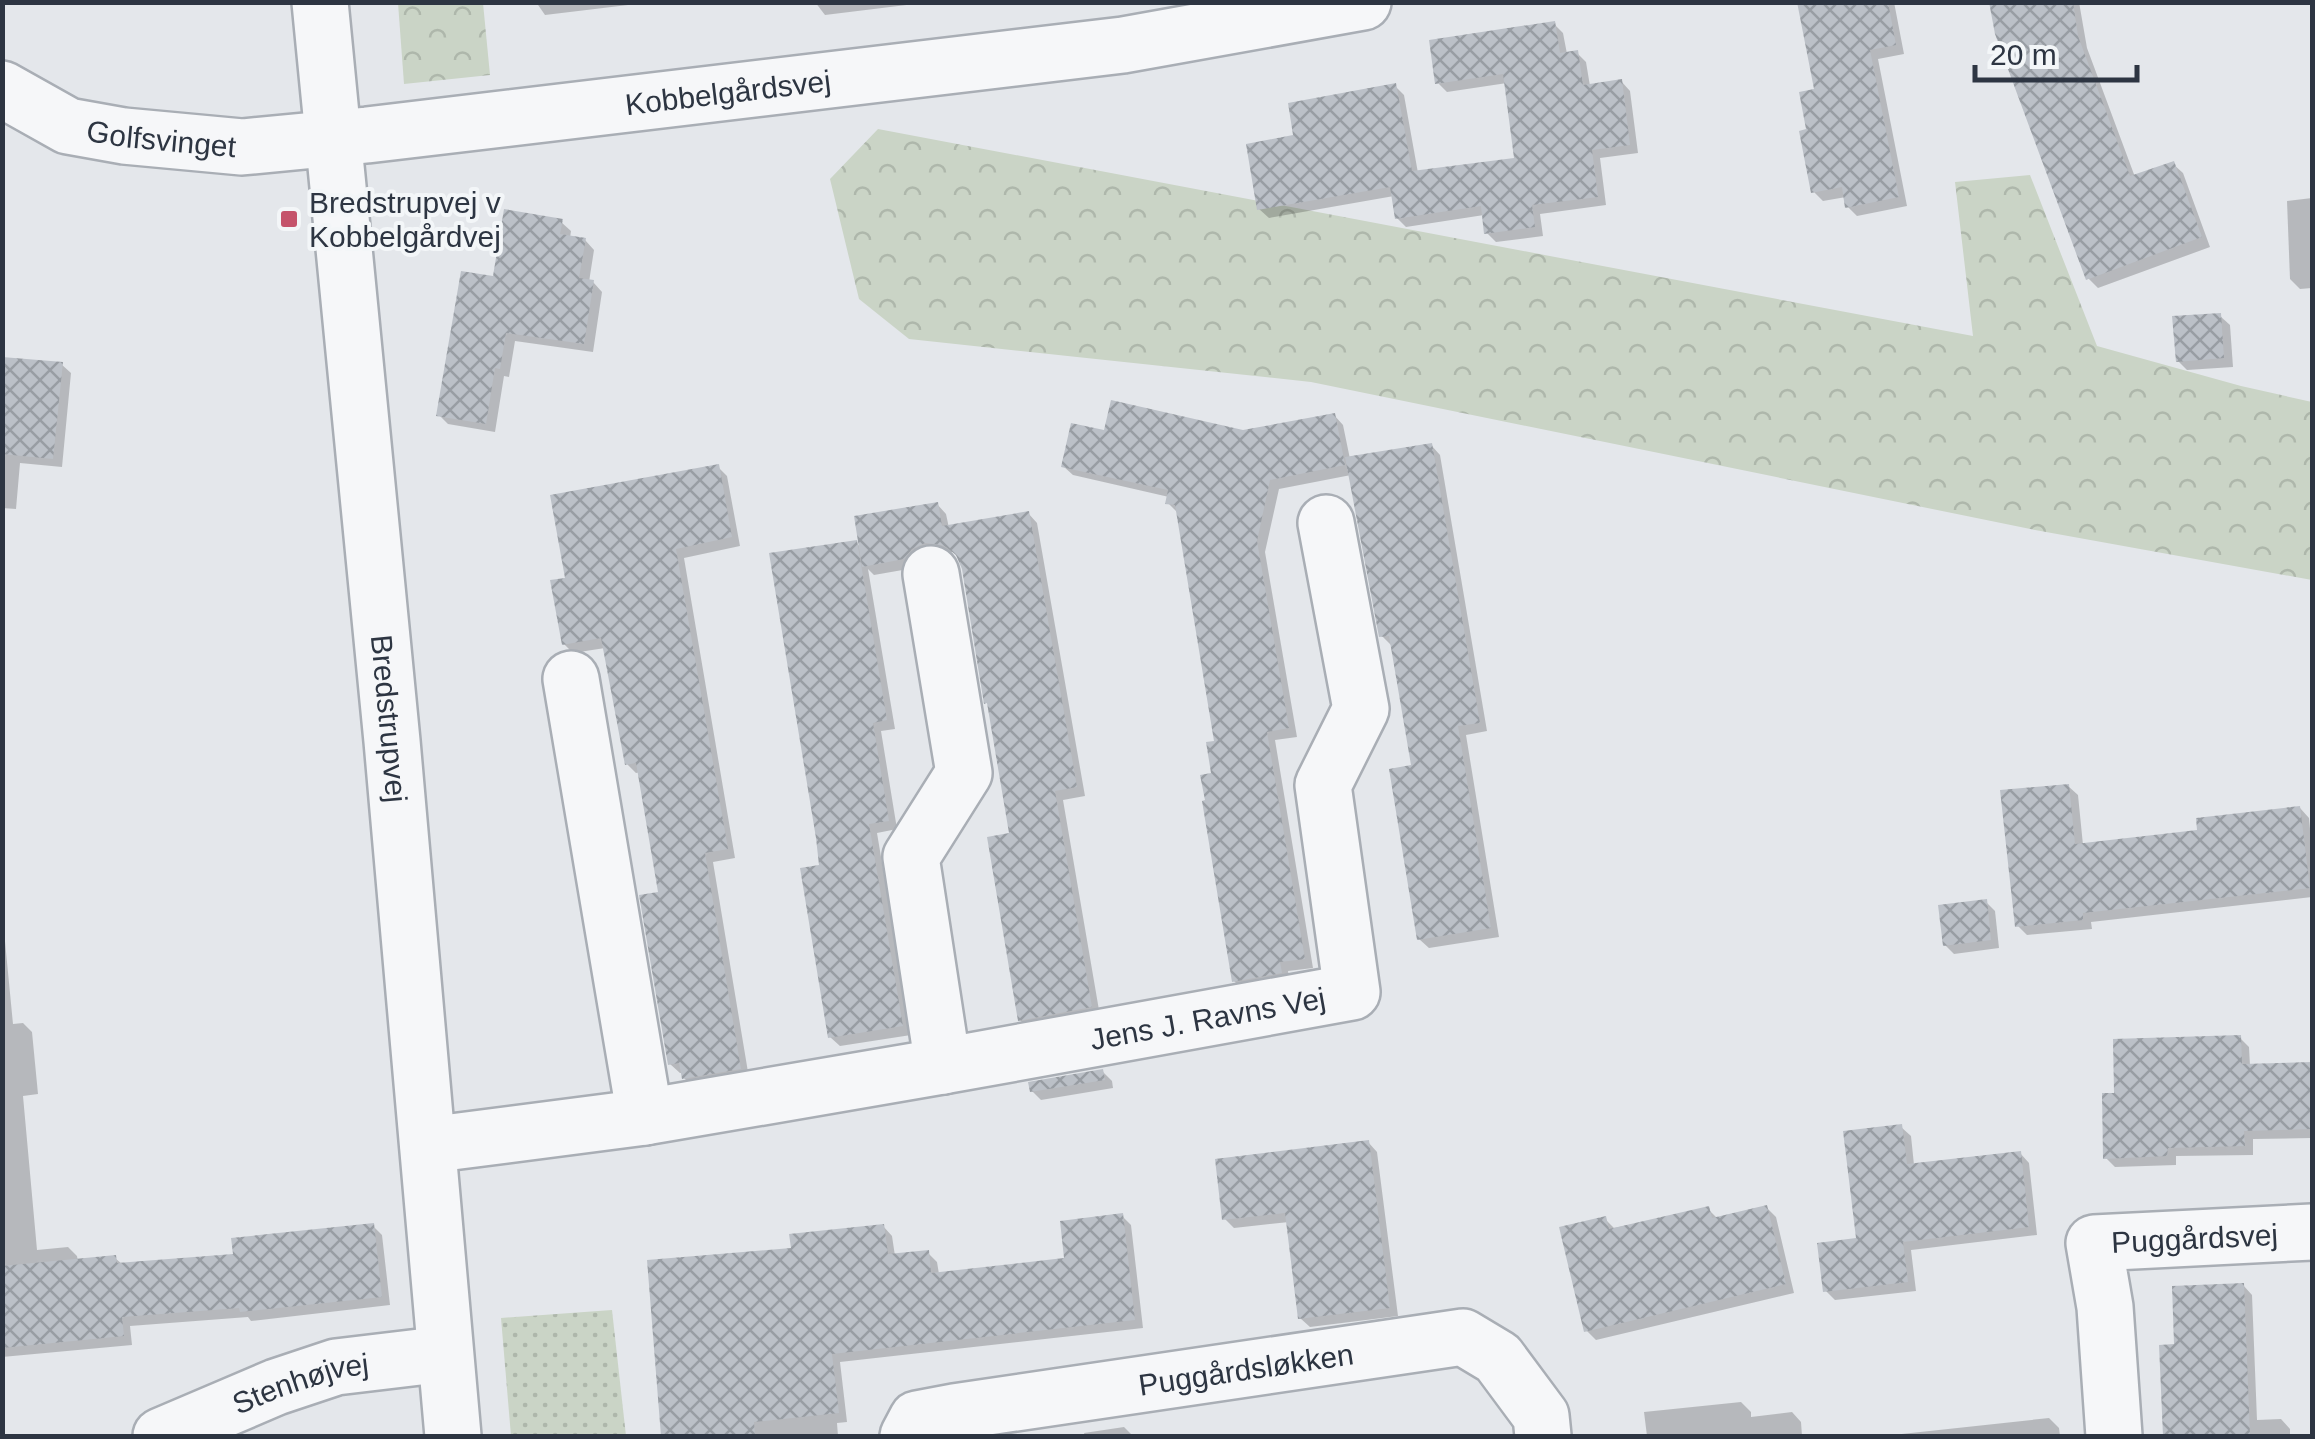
<svg xmlns="http://www.w3.org/2000/svg" width="2315" height="1439" viewBox="0 0 2315 1439" font-family="Arial,sans-serif">
  <style>
    .forest { fill: url(#forest-crowns) }
    .park { fill: url(#park-dots) }
    .shadow { fill: #0003 }
    .building { fill: url(#building-cross-hatch) }
    .lines { fill: none; stroke-linecap: round; stroke-linejoin: round }
    .minor-casing { stroke: #a9aeb5; stroke-width: 60 }
    .tertiary-casing { stroke: #a9aeb5; stroke-width: 60 }
    .minor { stroke: #f6f7f9; stroke-width: 55 }
    .tertiary { stroke: #f6f7f9; stroke-width: 55 }
    .poi-dot { fill: #c5536b; stroke: #f3f6f8; stroke-width: 4 }
    .labels { text-anchor: middle; dominant-baseline: central; stroke-width: 8; stroke-linejoin: round; paint-order: stroke }
    .street-label { font-size: 30px; fill: #2d3542; stroke: #f3f6f8 }
    .poi-label { font-size: 30px; fill: #2d3542; stroke: #f3f6f8; text-anchor: start }
  </style>
  <defs>
    <pattern id="forest-crowns" width="20" height="18" patternUnits="userSpaceOnUse" patternTransform="scale(2.5)"><rect width="20" height="18" fill="#cad4c6"/><path d="M2 6a3 3 0 1 1 6 0M12 15a3 3 0 1 1 6 0" fill="none" stroke="#aeb7ab"/></pattern>
    <pattern id="park-dots" width="8" height="8" patternUnits="userSpaceOnUse" patternTransform="scale(2.5)"><rect width="8" height="8" fill="#cad4c6"/><path d="M2 2h.1M6 6h.1" fill="none" stroke="#aeb7ab" stroke-width="1.8" stroke-linecap="round"/></pattern>
    <pattern id="building-cross-hatch" width="8" height="8" patternUnits="userSpaceOnUse" patternTransform="scale(2.5)"><rect width="8" height="8" fill="#bbc0c7"/><path d="M0 0l8 8M0 8l8-8" fill="none" stroke="#989da3"/></pattern>
  </defs>
  <rect width="100%" height="100%" fill="#e4e7eb"/>
  <g class="forest">
    <polygon points="398,3 483,3 490,75 404,84"/>
    <polygon points="878,129 1973,336 1955,182 2030,175 2097,346 2241,386 2312,402 2312,580 2035,530 1311,382 909,339 859,299 830,179"/>
  </g>
  <polygon class="park" points="612,1310 626,1436 511,1436 501,1318"/>
  <g class="shadow">
    <polygon points="536,2 653,2 545,15"/>
    <polygon points="815,2 931,2 825,15"/>
    <polygon points="1800,2 1894,2 1904,54 1878,59 1907,206 1857,216 1848,207 1846,197 1823,201 1814,192 1809,131 1817,91"/>
    <polygon points="1992,2 2079,2 2087,48 2135,177 2173,164 2183,173 2210,247 2098,288 2088,278"/>
    <polygon points="1554,24 1563,33 1567,54 1577,53 1586,62 1590,86 1621,81 1630,91 1638,153 1600,158 1606,205 1540,214 1543,236 1496,242 1487,233 1484,215 1406,227 1397,218 1394,196 1269,218 1259,209 1296,137 1395,86 1404,95 1418,173 1517,160 1507,83 1447,92 1438,83"/>
    <polygon points="2312,198 2312,288 2300,289 2290,279 2287,201"/>
    <polygon points="561,222 571,231 570,238 585,240 594,250 589,282 593,282 602,292 593,352 515,341 509,377 504,376 495,432 448,424 439,415 495,279"/>
    <polygon points="2220,316 2230,325 2233,367 2187,370 2178,361"/>
    <polygon points="2,358 61,364 71,373 62,467 20,463 16,509 2,508"/>
    <polygon points="1334,415 1343,425 1350,459 1431,445 1440,455 1487,731 1466,735 1499,937 1429,948 1419,939 1414,767 1391,645 1382,636 1351,475 1279,489 1265,552 1297,737 1275,740 1313,968 1288,971 1290,982 1243,990 1234,981 1214,775 1217,743 1177,512 1168,503 1169,497 1073,475 1063,466 1106,433 1243,432"/>
    <polygon points="718,467 727,476 740,546 684,558 735,858 713,862 749,1078 693,1087 684,1078 683,1073 680,1073 670,1064 661,894 641,772 636,773 627,764 605,648 573,653 564,644 568,580"/>
    <polygon points="937,504 946,514 949,528 1028,513 1037,523 1085,796 1063,800 1100,1016 1029,1029 1020,1020 1012,835 990,706 987,703 964,567 954,552 935,552 914,568 874,575 868,569 895,729 881,731 897,829 877,833 911,1035 840,1046 830,1037 822,867 856,542 861,548"/>
    <polygon points="2068,786 2078,795 2083,845 2200,832 2300,808 2309,818 2312,850 2312,897 2091,922 2092,929 2027,935 2018,926"/>
    <polygon points="1986,902 1995,911 1999,948 1954,954 1945,945"/>
    <polygon points="2,910 13,1024 23,1023 32,1032 38,1094 23,1096 37,1250 68,1247 77,1256 78,1262 115,1258 123,1265 236,1256 373,1226 382,1235 390,1305 251,1321 248,1317 130,1326 132,1345 2,1357"/>
    <polygon points="2240,1038 2249,1047 2250,1066 2312,1065 2312,1138 2253,1139 2253,1155 2176,1156 2176,1165 2115,1167 2106,1158 2116,1095"/>
    <polygon points="1102,1071 1112,1081 1113,1088 1041,1100 1032,1091"/>
    <polygon points="1901,1127 1911,1136 1914,1165 2020,1153 2029,1163 2037,1235 1911,1250 1916,1291 1835,1300 1826,1291 1858,1240"/>
    <polygon points="1368,1142 1377,1152 1398,1316 1310,1327 1300,1318 1289,1222 1234,1228 1225,1219"/>
    <polygon points="1767,1208 1776,1217 1794,1293 1596,1340 1587,1331 1605,1219 1614,1228 1708,1209 1718,1219"/>
    <polygon points="1122,1216 1131,1225 1143,1328 840,1362 847,1422 837,1423 838,1436 664,1436 650,1262 794,1251 883,1226 892,1236 895,1256 928,1253 937,1262 939,1274 1067,1260"/>
    <polygon points="2243,1285 2252,1295 2257,1420 2281,1419 2290,1429 2290,1436 2165,1436 2161,1347 2177,1346"/>
    <polygon points="1741,1402 1751,1412 1751,1417 1792,1412 1801,1422 1802,1436 1647,1436 1644,1412"/>
    <polygon points="2049,1418 2059,1428 2060,1436 1883,1436"/>
    <polygon points="1124,1427 1133,1436 1085,1436 1084,1433"/>
  </g>
  <g class="building">
    <polygon points="1797,2 1888,2 1896,45 1870,50 1899,197 1845,208 1842,187 1811,193 1799,131 1806,129 1799,92 1814,89"/>
    <polygon points="1989,2 2073,2 2078,36 2130,176 2174,161 2202,237 2086,280 1995,34"/>
    <polygon points="1555,21 1560,53 1578,50 1583,85 1622,79 1630,145 1592,150 1598,197 1532,205 1535,227 1484,234 1481,206 1395,219 1390,187 1257,210 1246,144 1293,135 1288,103 1396,83 1412,171 1514,158 1503,74 1435,84 1429,40"/>
    <polygon points="504,209 563,219 560,234 586,238 579,278 594,280 584,344 506,333 500,369 495,368 486,424 436,416 461,271 493,276"/>
    <polygon points="2221,313 2224,358 2176,362 2172,316"/>
    <polygon points="2,357 63,362 53,459 2,454"/>
    <polygon points="1111,400 1243,430 1335,413 1345,465 1270,480 1257,541 1289,728 1267,732 1305,959 1280,962 1282,973 1232,982 1202,801 1205,800 1200,775 1211,773 1206,742 1214,741 1175,505 1165,504 1168,490 1061,467 1071,423 1104,430"/>
    <polygon points="1432,443 1480,723 1458,726 1491,928 1417,940 1389,769 1411,765 1389,636 1379,637 1345,457"/>
    <polygon points="719,464 732,537 676,549 728,849 705,853 741,1069 682,1079 679,1063 668,1065 639,895 658,892 636,763 625,765 601,638 562,645 550,580 565,578 550,495"/>
    <polygon points="938,502 942,526 1029,511 1077,787 1055,791 1092,1007 1018,1021 987,837 1009,833 987,703 984,704 962,569 956,555 946,547 944,541 946,547 941,545 925,543 912,549 904,559 862,567 854,516"/>
    <polygon points="857,540 887,720 873,723 889,821 869,824 903,1026 828,1038 800,868 819,865 816,838 769,553"/>
    <polygon points="2069,784 2075,844 2197,830 2196,818 2300,806 2310,888 2083,913 2083,920 2015,927 2000,790"/>
    <polygon points="1987,899 1991,940 1943,946 1938,905"/>
    <polygon points="2241,1035 2242,1064 2312,1062 2312,1129 2244,1131 2245,1146 2168,1148 2167,1156 2103,1159 2102,1093 2114,1093 2113,1039"/>
    <polygon points="1103,1069 1105,1080 1030,1092 1028,1082"/>
    <polygon points="1902,1124 1907,1164 2021,1151 2029,1227 1903,1242 1908,1282 1823,1292 1817,1243 1856,1238 1843,1131"/>
    <polygon points="1369,1140 1390,1308 1298,1319 1285,1213 1222,1220 1215,1159"/>
    <polygon points="1767,1205 1786,1284 1584,1332 1559,1227 1606,1216 1609,1229 1709,1206 1712,1218"/>
    <polygon points="1123,1213 1135,1320 832,1354 839,1413 754,1422 755,1436 661,1436 647,1260 791,1248 789,1234 884,1224 888,1254 929,1250 931,1273 1064,1258 1060,1221"/>
    <polygon points="374,1223 382,1297 240,1312 239,1308 122,1317 124,1336 2,1348 2,1266 116,1255 117,1263 233,1254 231,1238"/>
    <polygon points="2244,1283 2250,1436 2163,1436 2159,1345 2174,1344 2172,1286"/>
  </g>
  <g class="lines">
    <defs>
      <g id="minor">
        <path id="s1" d="M2 89 68 126 124 136 242 147 367 135 1123 45 1363 2"/>
        <polyline points="931,574 964,773 911,857 943,1066"/>
        <polyline points="571,679 645,1117"/>
        <path id="s2" d="M428 1145 645 1117 943 1066 1352 992 1323 785 1361 709 1326 523"/>
        <path id="s3" d="M161 1436 276 1387 336 1367 445 1354"/>
        <path id="s4" d="M908 1436 917 1419 954 1412 1463 1337 1498 1358 1541 1416 1543 1436"/>
        <path id="s5" d="M2114 1436 2105 1307 2094 1243 2312 1232"/>
      </g>
      <g id="tertiary">
        <path id="s6" d="M320 2 392 741 453 1436"/>
      </g>
    </defs>
    <use href="#minor" class="minor-casing"/>
    <use href="#tertiary" class="tertiary-casing"/>
    <use href="#minor" class="minor"/>
    <use href="#tertiary" class="tertiary"/>
  </g>
  <rect class="poi-dot" x="279" y="209" width="20" height="20" rx="5"/>
  <g class="labels">
    <g class="street-label">
      <text stroke="none"><textPath href="#s1" startOffset="740">Kobbelgårdsvej</textPath></text>
      <text stroke="none"><textPath href="#s1" startOffset="170">Golfsvinget</textPath></text>
      <text stroke="none"><textPath href="#s6" startOffset="720">Bredstrupvej</textPath></text>
      <text stroke="none"><textPath href="#s2" startOffset="790">Jens J. Ravns Vej</textPath></text>
      <text stroke="none"><textPath href="#s5" startOffset="295">Puggårdsvej</textPath></text>
      <text stroke="none"><textPath href="#s4" startOffset="352">Puggårdsløkken</textPath></text>
      <text stroke="none"><textPath href="#s3" startOffset="150">Stenhøjvej</textPath></text>
    </g>
    <g class="poi-label">
      <text x="309" y="202">Bredstrupvej v<tspan x="309" dy="34">Kobbelgårdvej</tspan></text>
    </g>
  </g>
  <rect width="2315" height="1439" fill="none" stroke="#2d3542" stroke-width="10"/>
  <path d="M1975 65v15h162v-15" fill="none" stroke="#2d3542" stroke-width="5"/>
  <text x="1990" y="65" font-size="30" fill="#2d3542" stroke="#f3f6f8" stroke-width="8" paint-order="stroke">20 m</text>
</svg>
